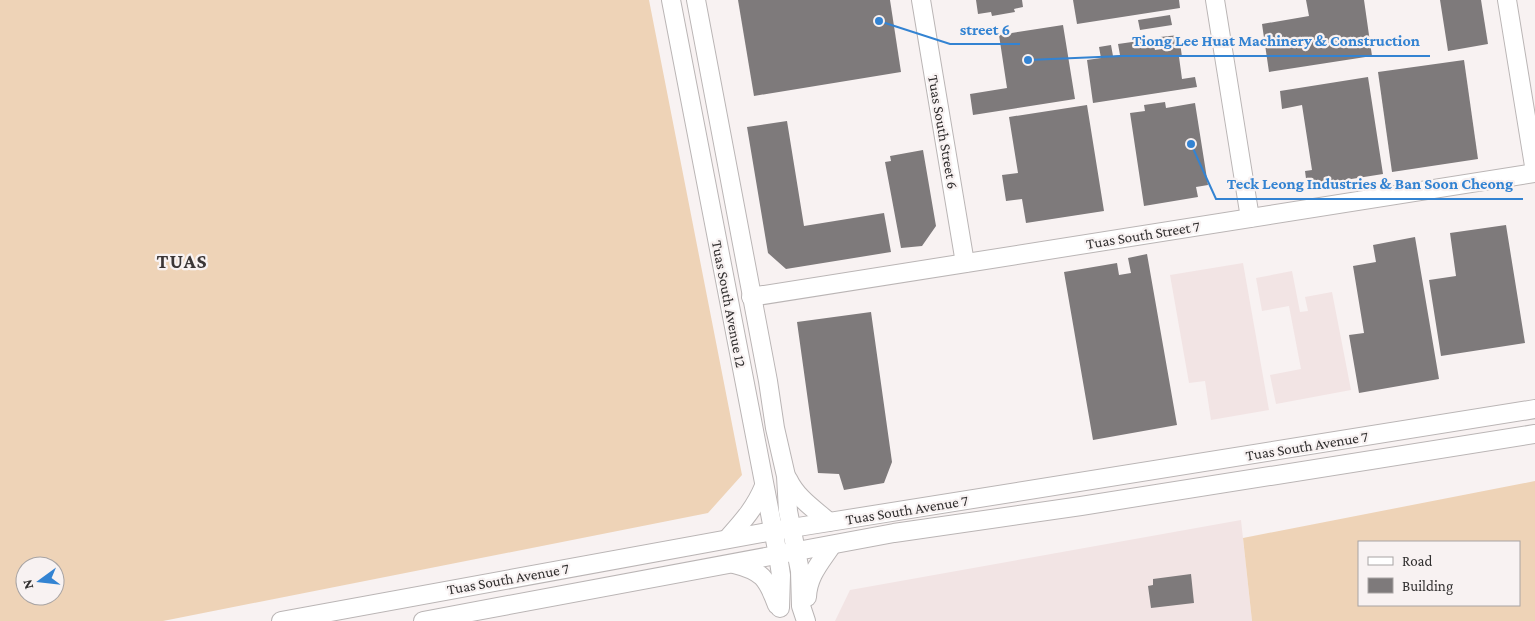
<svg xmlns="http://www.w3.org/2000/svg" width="1535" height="621" viewBox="0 0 1535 621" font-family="'Crimson Pro',serif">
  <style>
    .built { fill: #f2e4e4 }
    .grass { fill: #eed3b7; fill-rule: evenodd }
    .building { fill: #7e7a7b }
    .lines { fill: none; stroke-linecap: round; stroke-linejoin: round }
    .minor-casing { stroke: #bab5b5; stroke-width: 20 }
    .minor { stroke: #fff; stroke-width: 18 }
    .labels { text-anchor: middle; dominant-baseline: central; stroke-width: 4.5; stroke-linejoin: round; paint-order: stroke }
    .street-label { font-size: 15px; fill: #312f2f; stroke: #f8f2f2 }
    .district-label { font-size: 20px; font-weight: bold; letter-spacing: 1px; fill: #3b3636; stroke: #f8f2f2 }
    .leader { fill: none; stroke: #3383d2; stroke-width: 2 }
    .callout-dot { fill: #3383d2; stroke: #f8f2f2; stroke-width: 2 }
    .callout-label { font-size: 16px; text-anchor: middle; font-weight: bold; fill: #3383d2; stroke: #f8f2f2; stroke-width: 4.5; stroke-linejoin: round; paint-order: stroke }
  </style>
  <rect width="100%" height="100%" fill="#f8f2f2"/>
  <g class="built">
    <polygon points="1243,263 1269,410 1211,420 1205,381 1189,383 1170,275"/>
    <polygon points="1292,271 1300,312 1308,311 1305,297 1332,292 1351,390 1276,404 1270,375 1301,369 1289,306 1262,311 1256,278"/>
    <polygon points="1241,520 1252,621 835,621 850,590"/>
  </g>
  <g class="grass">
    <path d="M0 0H649L742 475 708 513 163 621H0ZM25 566H55V596H25Z"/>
    <path d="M1535 481V621H1252L1243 538ZM1359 542H1519V605H1359Z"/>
  </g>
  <g class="building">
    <polygon points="738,0 890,0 901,72 754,96"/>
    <polygon points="976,0 1022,0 1023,7 1014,9 1015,12 992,16 991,12 978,14"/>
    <polygon points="1073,0 1179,0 1180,8 1077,24"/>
    <polygon points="1306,0 1364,0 1372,56 1269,72 1262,24 1309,16"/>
    <polygon points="1440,0 1481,0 1488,44 1448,51"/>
    <polygon points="1170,15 1172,25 1140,30 1138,20"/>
    <polygon points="1063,25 1075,99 973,115 970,94 1007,88 999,35"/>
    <polygon points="1179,35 1182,57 1179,57 1182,79 1195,77 1197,87 1093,103 1087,60 1101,58 1099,47 1111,45 1113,56 1120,55 1118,44 1153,39 1155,50 1162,49 1160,37"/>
    <polygon points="1464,60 1478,159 1392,172 1378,72"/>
    <polygon points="1368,77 1383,174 1307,186 1305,171 1312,170 1302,105 1282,109 1280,91"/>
    <polygon points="1165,102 1166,108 1195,103 1208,185 1196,187 1198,197 1144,206 1130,113 1145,111 1144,105"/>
    <polygon points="1087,105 1104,211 1026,223 1022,199 1006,201 1002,175 1018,173 1009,117"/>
    <polygon points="787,121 804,226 884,213 891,252 786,269 768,253 747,127"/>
    <polygon points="923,150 936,226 922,246 901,248 885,162 891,161 890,156"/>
    <polygon points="1506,225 1525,343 1441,356 1429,280 1456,276 1450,233"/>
    <polygon points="1415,237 1439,379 1359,393 1349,335 1364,333 1353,266 1376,262 1373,245"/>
    <polygon points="1147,254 1177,425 1093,440 1064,272 1117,263 1119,275 1131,273 1128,258"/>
    <polygon points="871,312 892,462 884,483 844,490 839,474 818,473 797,322"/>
    <polygon points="1191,574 1194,603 1151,608 1148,586 1153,585 1153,579"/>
  </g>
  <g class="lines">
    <defs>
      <g id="minor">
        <polyline points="671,0 778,555 781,575 780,608"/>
        <polyline points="696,0 768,381 775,428 786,476 788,511 800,571 801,606 806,621"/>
        <polyline points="921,0 965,263"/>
        <polyline points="1215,0 1250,218"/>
        <polyline points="1507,0 1535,172"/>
        <polyline points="751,297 1535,173"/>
        <path d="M788 479C797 498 813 508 829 522"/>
        <path d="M727 539C743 521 755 508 764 486"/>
        <path d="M734 564C762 571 767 578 777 605"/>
        <path d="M807 597C808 575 821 562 832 545"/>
        <polyline points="281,621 773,531 1535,409"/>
        <polyline points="423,621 894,533 1081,506 1535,434"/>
      </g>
    </defs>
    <use href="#minor" class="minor-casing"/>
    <use href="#minor" class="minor"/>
  </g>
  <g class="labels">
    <g class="street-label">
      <text transform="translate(943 132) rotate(80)">Tuas South Street 6</text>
      <text transform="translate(1143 235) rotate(-9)">Tuas South Street 7</text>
      <text transform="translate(729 304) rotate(79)">Tuas South Avenue 12</text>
      <text transform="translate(1307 446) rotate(-9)">Tuas South Avenue 7</text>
      <text transform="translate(907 510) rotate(-9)">Tuas South Avenue 7</text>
      <text transform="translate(508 579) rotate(-10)">Tuas South Avenue 7</text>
    </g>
    <g class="district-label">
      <text x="182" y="261">TUAS</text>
    </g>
  </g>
  <path class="leader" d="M879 21L950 44H1020M1028 60L1122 56H1430M1191 144L1216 199H1523"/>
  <g class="callout-dot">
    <circle cx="879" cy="21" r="5"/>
    <circle cx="1028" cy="60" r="5"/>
    <circle cx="1191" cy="144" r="5"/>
  </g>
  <g class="callout-label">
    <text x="985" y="35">street 6</text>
    <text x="1276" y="46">Tiong Lee Huat Machinery &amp; Construction</text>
    <text x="1370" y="189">Teck Leong Industries &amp; Ban Soon Cheong</text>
  </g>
  <rect x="1358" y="541" width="162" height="65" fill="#f8f2f2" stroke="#a8a4a4"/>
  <rect x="1368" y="557" width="25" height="8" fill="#ffffff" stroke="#a8a4a4"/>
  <text x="1402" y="566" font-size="15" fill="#312f2f">Road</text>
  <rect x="1368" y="578" width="25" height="15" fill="#7e7a7b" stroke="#a8a4a4"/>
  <text x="1402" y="591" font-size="15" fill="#312f2f">Building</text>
  <g transform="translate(40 581) rotate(255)"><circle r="24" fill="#f8f2f2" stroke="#a8a4a4"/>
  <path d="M0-4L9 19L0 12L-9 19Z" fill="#3383d2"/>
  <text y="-8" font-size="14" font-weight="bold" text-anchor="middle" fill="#312f2f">N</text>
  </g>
</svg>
